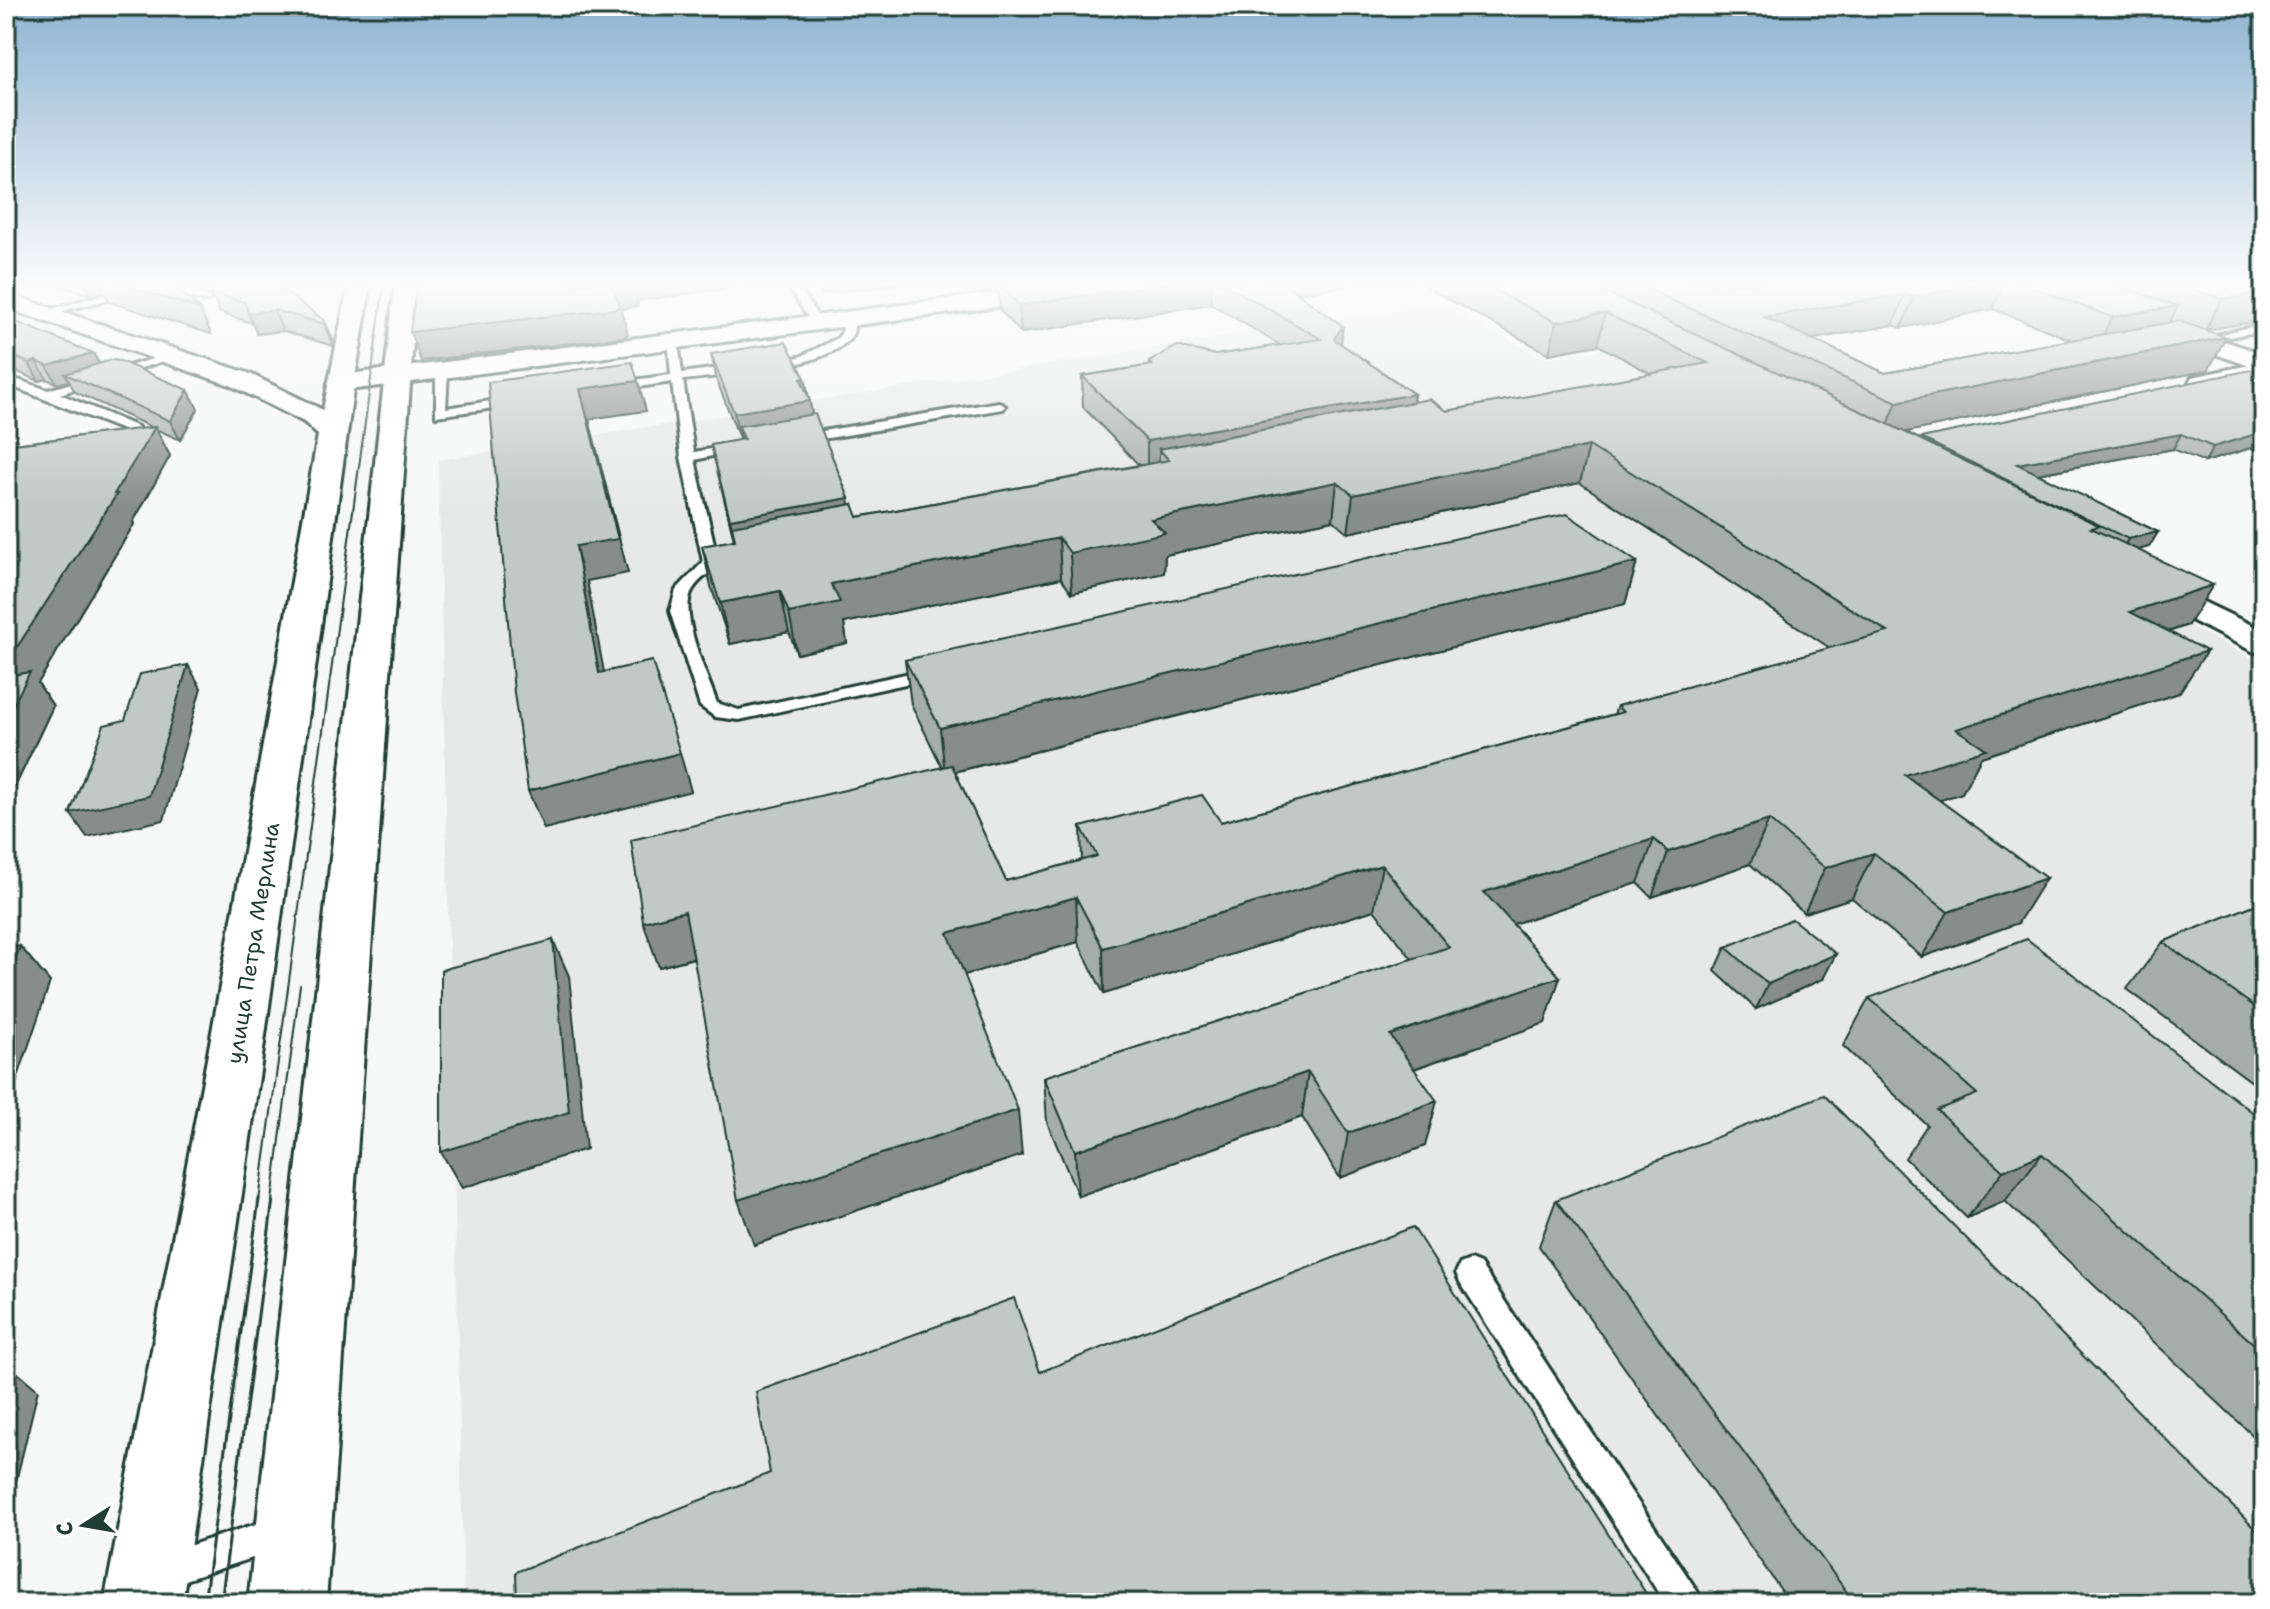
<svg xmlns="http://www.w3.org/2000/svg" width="2270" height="1609" viewBox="0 0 2270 1609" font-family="'Shantell Sans',sans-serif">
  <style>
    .built { fill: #e6e9e8 }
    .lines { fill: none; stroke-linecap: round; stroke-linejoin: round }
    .service-casing { stroke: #1f3d34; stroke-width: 6 }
    .minor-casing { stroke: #1f3d34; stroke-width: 6 }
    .tertiary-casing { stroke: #1f3d34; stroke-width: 6 }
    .secondary-casing { stroke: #1f3d34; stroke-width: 6 }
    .service { fill: #fff; fill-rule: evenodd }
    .minor { fill: #fff; fill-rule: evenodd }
    .tertiary { fill: #fff; fill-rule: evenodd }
    .secondary { fill: #fff; fill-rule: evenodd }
    .tram-far1 { stroke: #1f3d34; stroke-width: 2 }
    .tram { stroke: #1f3d34; stroke-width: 3 }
    .wall { fill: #a5adaa; stroke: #1f3d34; stroke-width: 2; fill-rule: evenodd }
    .shaded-wall { fill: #868d8b; stroke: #1f3d34; stroke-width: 2 }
    .building { fill: #c0c9c6; stroke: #1f3d34; stroke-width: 2 }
    .labels { text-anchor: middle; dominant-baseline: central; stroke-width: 8; stroke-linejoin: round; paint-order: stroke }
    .street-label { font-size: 22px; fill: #1f3d34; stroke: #fff }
  </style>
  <rect width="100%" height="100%" fill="#f6f7f7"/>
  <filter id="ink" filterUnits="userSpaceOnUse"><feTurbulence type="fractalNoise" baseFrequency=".0125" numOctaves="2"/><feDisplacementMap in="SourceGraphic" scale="16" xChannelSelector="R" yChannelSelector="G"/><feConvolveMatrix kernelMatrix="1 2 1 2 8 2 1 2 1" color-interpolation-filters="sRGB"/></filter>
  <g filter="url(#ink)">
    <polygon class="built" points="1441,303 1544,358 1650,343 2264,665 2264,1603 464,1603 438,460"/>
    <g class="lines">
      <defs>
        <g id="service">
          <polygon points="145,283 163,283 211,298 206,301 153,288 43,316 38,313"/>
          <polygon points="786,283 796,283 822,323 821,325 813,325"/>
          <path d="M845 317 854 319C854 326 855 331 851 337 828 369 722 375 683 380L694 452 739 444 746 448 695 460 717 557 726 562C715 571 701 576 693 589 677 612 708 677 717 703L739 710 933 668 942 673 933 678 739 720 715 717 700 706 670 611 676 590 703 562 681 457 672 382 611 391 605 387 611 383 671 375 668 339 678 341 682 373 800 357 838 338 842 332Z"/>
          <polygon points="2264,324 2264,330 2200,343 2194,340"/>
          <polygon points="169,354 179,356 60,394 138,427 139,430 133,434 6,384 6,376 48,390"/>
          <polygon points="442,366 448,370 446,408 516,397 522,401 516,405 436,416 436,370"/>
          <polygon points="999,402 1005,406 1003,409 798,443 791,439 798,435"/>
          <polygon points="1470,1260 1480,1264 1697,1591 1703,1603 1665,1603 1460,1282 1456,1273 1460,1264"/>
          <polygon points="281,1516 293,1521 298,1533 293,1545 163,1587 151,1582 146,1570 151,1558"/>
        </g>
        <g id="minor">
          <polygon points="2264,362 2264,376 2201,389 2192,387 2189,382 2192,377"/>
          <polygon points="2147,575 2264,631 2264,654 2252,651 2136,592 2131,585 2136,578"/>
        </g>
        <g id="tertiary">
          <polygon points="1076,283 1142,283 1131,290 341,391 332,389 328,383 332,377 341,375"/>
          <polygon points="2164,321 2264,354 2264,371 2155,333 2152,328 2155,323"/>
        </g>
        <g id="secondary">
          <polygon points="349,283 371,283 354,383 264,1043 182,1603 104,1603 210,1043 318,435 304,422 230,385 6,308 6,293 248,373 323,410"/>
          <polygon points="395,283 417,283 326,1603 248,1603"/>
        </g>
      </defs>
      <use href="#service" class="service-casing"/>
      <use href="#minor" class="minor-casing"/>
      <use href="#tertiary" class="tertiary-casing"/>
      <use href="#secondary" class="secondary-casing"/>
      <use href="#service" class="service"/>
      <use href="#minor" class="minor"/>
      <use href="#tertiary" class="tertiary"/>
      <use href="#secondary" class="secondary"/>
      <g class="tram-far1">
        <polyline points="259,1201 384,283"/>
        <polyline points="272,1201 300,985"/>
      </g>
      <g class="tram">
        <polyline points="204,1603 259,1199"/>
        <polyline points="221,1603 273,1199"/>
      </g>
    </g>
    <g class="wall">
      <polygon points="48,283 171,283 200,309 211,334 109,302 104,292 90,295"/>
      <polygon points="816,283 907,283 822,294"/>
      <path d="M975 283H1347L1346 286 1296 293 1341 344 1414 394 1413 402 1447 411 1652 374 1598 345 1549 354 1419 283H2264V320L2205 330 2226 337 2208 370 1906 432 1921 440 2264 374V453L2251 448 2205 462 2173 449 2038 474 2158 532 2149 547 2138 550 2188 625 2169 632 2179 693 1981 757 1962 793 1940 800 2018 923 1922 957 1852 898 1804 913 1750 864 1652 897 1638 883 1513 924 1560 977 1545 1023 1414 1069 1425 1146 1340 1178 1302 1117 1078 1196 1047 1122 1044 1077 1412 959 1374 910 1104 994 1078 942 964 975 1022 1155 754 1245 694 958 659 967 942 767 911 704 905 660 1637 562 1625 604 955 772 1006 881 1082 860 1081 827 1221 822 1614 714 1617 706 1830 648 1580 483 1348 533 1333 520 1165 555 1164 573 1072 593 1061 578 844 623 847 643 797 654 789 632 730 644 711 586 702 546 734 540 711 445 740 440 717 381 711 354 805 378 812 414 850 505 858 517 1139 465 1083 407 1082 376 1149 366V362L1216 355 1280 345 1211 304 1021 333 1000 310 998 290 983 292ZM1993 309 2072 340 1885 373 1812 339 1893 325 1901 328Z"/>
      <polygon points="276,285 325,321 334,342 333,346 283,331 257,334 252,323 220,313 211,293"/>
      <polygon points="6,323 93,353 99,363 188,390 198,409 180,440 156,429 170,456 133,522 134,524 38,683 53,706 6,806 6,445 153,428 75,392 69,381 57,384 47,379 39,381 6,367"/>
      <polygon points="2264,901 2264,1076 2252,1082 2127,989 2163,942"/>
      <polygon points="1726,947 1823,979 1756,1009 1715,971"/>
      <polygon points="1869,998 2264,1121 2264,1446 2005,1201 1967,1218 1905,1158 1927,1125 1843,1046"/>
      <polygon points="1556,1200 2264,1603 1790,1603 1539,1246"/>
    </g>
    <g class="shaded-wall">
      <polygon points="84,283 100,283 104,292 90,295"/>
      <polygon points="611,283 763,283 637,301 638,306 621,309 628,334 623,337 421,361 410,332"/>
      <polygon points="821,283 907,283 822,294"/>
      <polygon points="982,283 998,283 998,290 983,292"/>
      <polygon points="1172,283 1212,283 1211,304 1021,333 1019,305"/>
      <polygon points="1264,283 1347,283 1346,286 1264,297"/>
      <polygon points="1980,283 2004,283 1993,309 1901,328 1914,297"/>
      <polygon points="2264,292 2264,320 2205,330 2222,299"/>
      <polygon points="1905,294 1893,325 1773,346 1764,317"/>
      <polygon points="2178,306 2161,338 2096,349 2112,317"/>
      <polygon points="274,310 283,331 257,334 248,313"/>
      <polygon points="1605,313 1598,345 1549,354 1556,322"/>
      <polygon points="325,321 334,342 333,346 324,324"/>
      <polygon points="1343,326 1340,355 1334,339"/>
      <polygon points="2226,337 2208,370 1883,437 1897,402"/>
      <polygon points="93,353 103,371 65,374 69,381 57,384 47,366"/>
      <polygon points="36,361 47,379 39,381 29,363"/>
      <polygon points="805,378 815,429 739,426 742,441 740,441 734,413 801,379"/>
      <polygon points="638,381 646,411 589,419 628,573 587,581 611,710 599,673 576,546 580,389"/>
      <polygon points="188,390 198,409 180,440 170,421"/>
      <polygon points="1414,394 1410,425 1169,460 1159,449 1159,471 1147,474 1147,441"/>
      <polygon points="155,427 170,456 133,522 134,524 38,683 53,706 6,806 6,664"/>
      <polygon points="2259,433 2251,448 2205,462 2213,447"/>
      <polygon points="2181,434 2173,449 2010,479 2017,464"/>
      <polygon points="1589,446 1580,483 1348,533 1353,495"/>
      <polygon points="1337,482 1333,520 1165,555 1164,573 1072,593 1070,553 1151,519"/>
      <polygon points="849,498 854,528 737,550 730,519"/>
      <polygon points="2158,532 2149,547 2119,555 2128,539"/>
      <polygon points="1059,538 1061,578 844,623 847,643 797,654 789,613 831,584"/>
      <polygon points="1637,562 1625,604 945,774 940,728"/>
      <polygon points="2213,585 2188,625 2106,653 2130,612"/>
      <polygon points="780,591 789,632 730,644 720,603"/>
      <polygon points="2207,651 2179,693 1981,757 1962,793 1883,819 1905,775 1956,729"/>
      <polygon points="188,665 201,688 164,820 87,837 70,813"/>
      <polygon points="680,753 691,791 544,829 528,791"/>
      <polygon points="1769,820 1750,864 1652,897 1668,852"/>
      <polygon points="1654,839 1638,883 1473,937 1484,892"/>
      <polygon points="1874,853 1852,898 1804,913 1825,868"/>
      <polygon points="1382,865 1374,910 1104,994 1103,948"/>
      <polygon points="2046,878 2018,923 1922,957 1948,912"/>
      <polygon points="1076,897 1078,942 954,978 948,933"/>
      <polygon points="685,911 700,956 659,967 643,922"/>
      <polygon points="553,940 569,976 586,1149 462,1188 441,1152"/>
      <polygon points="20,946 50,982 6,1113 6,984"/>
      <polygon points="1836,954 1823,979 1756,1009 1768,984"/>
      <polygon points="1560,977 1545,1023 1381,1080 1390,1035"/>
      <polygon points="2264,1069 2264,1076 2252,1082"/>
      <polygon points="1308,1072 1302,1117 1078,1196 1075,1151"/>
      <polygon points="1437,1101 1425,1146 1340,1178 1348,1133"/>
      <polygon points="1018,1110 1022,1155 754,1245 738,1200"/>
      <polygon points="2042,1154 2005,1201 1967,1218 2003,1171"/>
      <polygon points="6,1363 38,1390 6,1523"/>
    </g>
    <g class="building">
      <polygon points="116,283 171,283 200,309"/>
      <polygon points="214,283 273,283 325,321 324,324 274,310 248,313 245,302 211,293"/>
      <polygon points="417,283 611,283 620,306 615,309 410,332"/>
      <polygon points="998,283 1172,283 1019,305"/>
      <polygon points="1223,283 1283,283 1343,326 1334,339 1414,394 1147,441 1082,376 1152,365 1149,362 1177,346 1216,355 1321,339"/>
      <polygon points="1481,283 1586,283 1884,422 2100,526 2091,528 2213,585 2130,612 2207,651 1956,729 1986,749 1905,775 2046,878 1948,912 1874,853 1825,868 1769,820 1668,852 1654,839 1484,892 1560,977 1390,1035 1437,1101 1348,1133 1308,1072 1075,1151 1044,1077 1449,947 1382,865 1103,948 1076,897 948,933 1018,1110 738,1200 685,911 643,922 631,840 952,765 1006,881 1097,856 1081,827 1202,795 1221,822 1623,712 1617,706 1888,632 1589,446 1353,495 1337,482 1151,519 1165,533 1070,553 1059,538 831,584 840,602 789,613 780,591 720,603 702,546 735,540 732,526 853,504 858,517 1169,460 1159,449 1429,399 1447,411 1708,363 1605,313 1556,322"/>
      <polygon points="1634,283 1980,283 1914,297 1905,294 1764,317 1885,373 2179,321 2226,337 1897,402"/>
      <polygon points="2020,283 2109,283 2178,306 2112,317"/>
      <polygon points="2174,283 2264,283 2264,292 2222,299"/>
      <polygon points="14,321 93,353 47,366 36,361 29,363 6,353 6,323"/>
      <polygon points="786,342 805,378 801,379 810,401 734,413 711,354"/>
      <polygon points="111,360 120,361 188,390 170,421 65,374"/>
      <polygon points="632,362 638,381 580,389 618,539 576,546 599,673 652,661 680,753 528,791 514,693 488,382"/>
      <polygon points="2251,370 2264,374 2264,435 2259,433 2213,447 2181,434 2017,464 2158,532 2128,539 1921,438"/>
      <polygon points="815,414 849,498 730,519 711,445 744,439 739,426"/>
      <polygon points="155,427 114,494 117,494 6,664 6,445"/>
      <polygon points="1567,514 1637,562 940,728 905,660"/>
      <polygon points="188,665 149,796 70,813 104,725 125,720 140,674"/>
      <polygon points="30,672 6,719 6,676"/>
      <polygon points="2264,901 2264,1013 2163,942"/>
      <polygon points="1792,919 1836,954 1768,984 1726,947"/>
      <polygon points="2027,939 2264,1121 2264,1353 2042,1154 2003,1171 1937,1110 1977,1094 1869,998"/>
      <polygon points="553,940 569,1112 441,1152 441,970"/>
      <polygon points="20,946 6,984 6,949"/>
      <polygon points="1824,1095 2264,1538 2264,1603 1855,1603 1556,1200"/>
      <polygon points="1413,1227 1652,1603 517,1603 516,1572 770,1473 756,1392 1014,1298 1040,1372"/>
    </g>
  </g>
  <linearGradient id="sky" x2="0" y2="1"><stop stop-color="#8fb4d2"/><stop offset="0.56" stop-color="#fbfbfb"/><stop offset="1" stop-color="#fbfbfb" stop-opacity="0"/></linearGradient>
  <rect width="2270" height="508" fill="url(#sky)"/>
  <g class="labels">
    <g class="street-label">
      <text transform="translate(253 943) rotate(-81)">улица Петра Мерлина</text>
    </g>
  </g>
  <rect width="2270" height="1609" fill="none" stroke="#fff" stroke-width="32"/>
  <rect x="16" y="16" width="2238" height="1577" fill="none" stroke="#1f3d34" stroke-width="3" filter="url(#ink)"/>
  <g transform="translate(84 1525) rotate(259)" stroke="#ffffff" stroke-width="6" paint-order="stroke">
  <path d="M0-6L14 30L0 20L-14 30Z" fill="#1f3d34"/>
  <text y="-12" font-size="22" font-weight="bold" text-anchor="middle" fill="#1f3d34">С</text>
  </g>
</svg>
